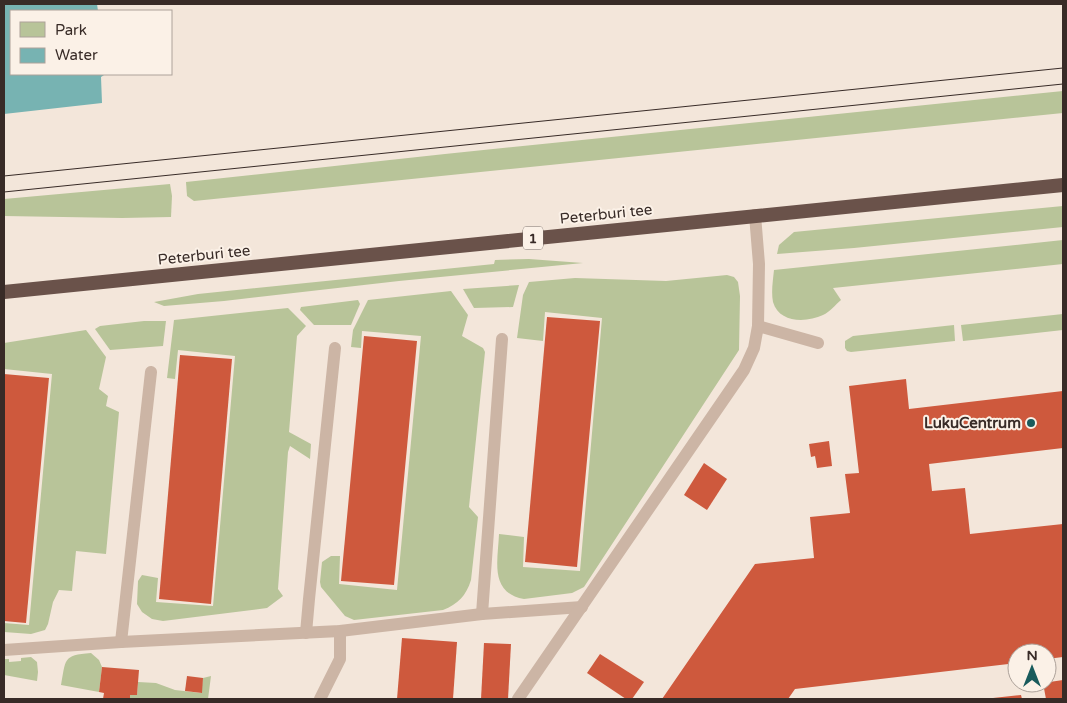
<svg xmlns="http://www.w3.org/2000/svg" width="1067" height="703" viewBox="0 0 1067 703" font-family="'Varela Round',sans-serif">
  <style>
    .green { fill: #b8c499 }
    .water { fill: #77b3b2 }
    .building { fill: #ce593d }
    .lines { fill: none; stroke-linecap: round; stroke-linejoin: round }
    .service { stroke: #ccb5a5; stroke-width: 12 }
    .trunk { stroke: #6a524a; stroke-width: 14 }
    .tram { stroke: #382b27; stroke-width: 1 }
    .poi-dot { fill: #195b5c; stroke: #fbf1e7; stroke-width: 2 }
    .labels { text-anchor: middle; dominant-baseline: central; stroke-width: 4; stroke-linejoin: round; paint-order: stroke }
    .shield { fill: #fbf1e7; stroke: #726661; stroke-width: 1 }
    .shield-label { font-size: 14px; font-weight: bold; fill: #382b27 }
    .street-label { font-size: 15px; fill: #382b27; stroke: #fbf1e7 }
    .poi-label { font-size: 15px; font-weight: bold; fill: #382b27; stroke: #fbf1e7; text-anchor: end }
  </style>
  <rect width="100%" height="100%" fill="#f3e6da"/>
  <g class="green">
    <polygon points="1063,91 1063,113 194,201 187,196 186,182 445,154"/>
    <polygon points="170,184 172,196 171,217 122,218 4,216 4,199"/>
    <polygon points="1063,206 1063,227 854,248 777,254 779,245 794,232"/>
    <path d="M1063 240V264L833 288 841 300C835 305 830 312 823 315 806 323 779 323 773 302 771 292 773 280 774 270Z"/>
    <polygon points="529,259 583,263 399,281 224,301 164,306 154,302 198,294 494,264 495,260"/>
    <path d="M727 275 734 277 738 282 740 296 739 350 584 587 572 593 524 599C489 593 498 560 499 534L524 537 523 567 580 571 602 318 545 312 543 341 517 338 523 295 529 282 575 278 666 281Z"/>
    <polygon points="519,285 513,307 474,308 463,289"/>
    <path d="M451 291 468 315 462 336 483 348 485 352 469 507 478 517 471 580C466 596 458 604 443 610L354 620 345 616 321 587 320 582 322 562 331 556H340L339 584 397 590 421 336 362 331 361 348 351 347 353 330 368 300Z"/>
    <polygon points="358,300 360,304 351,325 314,325 300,310 301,307"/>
    <polygon points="288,308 306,326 297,336 289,432 311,444 310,459 290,446 288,452 278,589 283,596 267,608 163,621 152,619 142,612 137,604 138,581 142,575 158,578 156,602 213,606 235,356 178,350 175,379 167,378 174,320"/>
    <polygon points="1063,314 1063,330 963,341 961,325"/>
    <polygon points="144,321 166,321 163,346 110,350 95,329 100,326"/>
    <polygon points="954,325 955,341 851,352 847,351 845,348 845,341 853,336"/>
    <polygon points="86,330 106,357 99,389 108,396 106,406 119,412 106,554 76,551 72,591 59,590 53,602 48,624 45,630 31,634 4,632 4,623 29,625 52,374 4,369 4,343"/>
    <path d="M91 653 99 660 102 667 99 692 61 685C66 660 62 655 91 653Z"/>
    <polygon points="31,657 37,662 38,672 37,681 4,675 4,659 9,659 9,662 21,661 21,658"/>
    <polygon points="211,676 208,699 130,699 130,695 137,695 138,682 156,683 175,690 201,693 203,678"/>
  </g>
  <polygon class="water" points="4,4 97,4 98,11 11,11 11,74 104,74 104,75 101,77 102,103 4,114"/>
  <g class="building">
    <polygon points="547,317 600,321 577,567 525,562"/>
    <polygon points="364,336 417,341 394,585 341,581"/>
    <polygon points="180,355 232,359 211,604 159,599"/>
    <polygon points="4,374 49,378 26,623 4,621"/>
    <polygon points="906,379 909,409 1063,391 1063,448 929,464 932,491 965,488 970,534 1063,524 1063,657 1047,659 1047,653 1017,653 1017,663 795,689 788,699 662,699 755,564 814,558 810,517 850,513 845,474 859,473 849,386"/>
    <polygon points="829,441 832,466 817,468 815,456 811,457 809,444"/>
    <polygon points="704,463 727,479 707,510 684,495"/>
    <polygon points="402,638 457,642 453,699 397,699"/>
    <polygon points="484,643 511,644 508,699 481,699"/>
    <polygon points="600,654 644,682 632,699 626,699 587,673"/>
    <polygon points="102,667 139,670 137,695 130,695 130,699 103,699 104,693 99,692"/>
    <polygon points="187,676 203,678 202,693 185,691"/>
    <polygon points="1063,680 1063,699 1046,699 1043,683"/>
    <polygon points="1021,695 1022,699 993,699 993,698"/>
  </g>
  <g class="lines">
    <g class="service">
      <polyline points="758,326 818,343"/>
      <polyline points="482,614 502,339"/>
      <polyline points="306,633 309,599 335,348"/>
      <polyline points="121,642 151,372"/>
      <polyline points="4,650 121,642 340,631 482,614 582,607"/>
      <polyline points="320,699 340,659 340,631"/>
      <polyline points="518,699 744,370 754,348 758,326 759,264 755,215"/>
    </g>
    <polyline class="trunk" points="4,292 1063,185"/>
    <g class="tram">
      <polyline points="4,176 1063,68"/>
      <polyline points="4,192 1063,84"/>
    </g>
  </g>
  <circle class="poi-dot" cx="1031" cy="423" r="5"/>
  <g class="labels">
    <rect class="shield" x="523" y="226.5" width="20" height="23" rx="4"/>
    <g class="shield-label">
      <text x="533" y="238">1</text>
    </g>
    <g class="street-label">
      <text transform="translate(606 214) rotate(-6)">Peterburi tee</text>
      <text transform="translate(204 255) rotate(-6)">Peterburi tee</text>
    </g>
    <g class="poi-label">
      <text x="1021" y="423">LukuCentrum</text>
    </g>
  </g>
  <rect width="1067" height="703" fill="none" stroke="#382b27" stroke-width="10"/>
  <rect x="10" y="10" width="162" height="65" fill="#fbf1e7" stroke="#ada29a"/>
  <rect x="20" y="22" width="25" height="15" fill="#b8c499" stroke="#ada29a"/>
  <text x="55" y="35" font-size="15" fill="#382b27">Park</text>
  <rect x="20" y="48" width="25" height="15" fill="#77b3b2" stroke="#ada29a"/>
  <text x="55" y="60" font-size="15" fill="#382b27">Water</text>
  <g transform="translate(1032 668)"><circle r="24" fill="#fbf1e7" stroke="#ada29a"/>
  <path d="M0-4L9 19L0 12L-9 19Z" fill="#195b5c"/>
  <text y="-8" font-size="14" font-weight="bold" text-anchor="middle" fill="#382b27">N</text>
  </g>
</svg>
